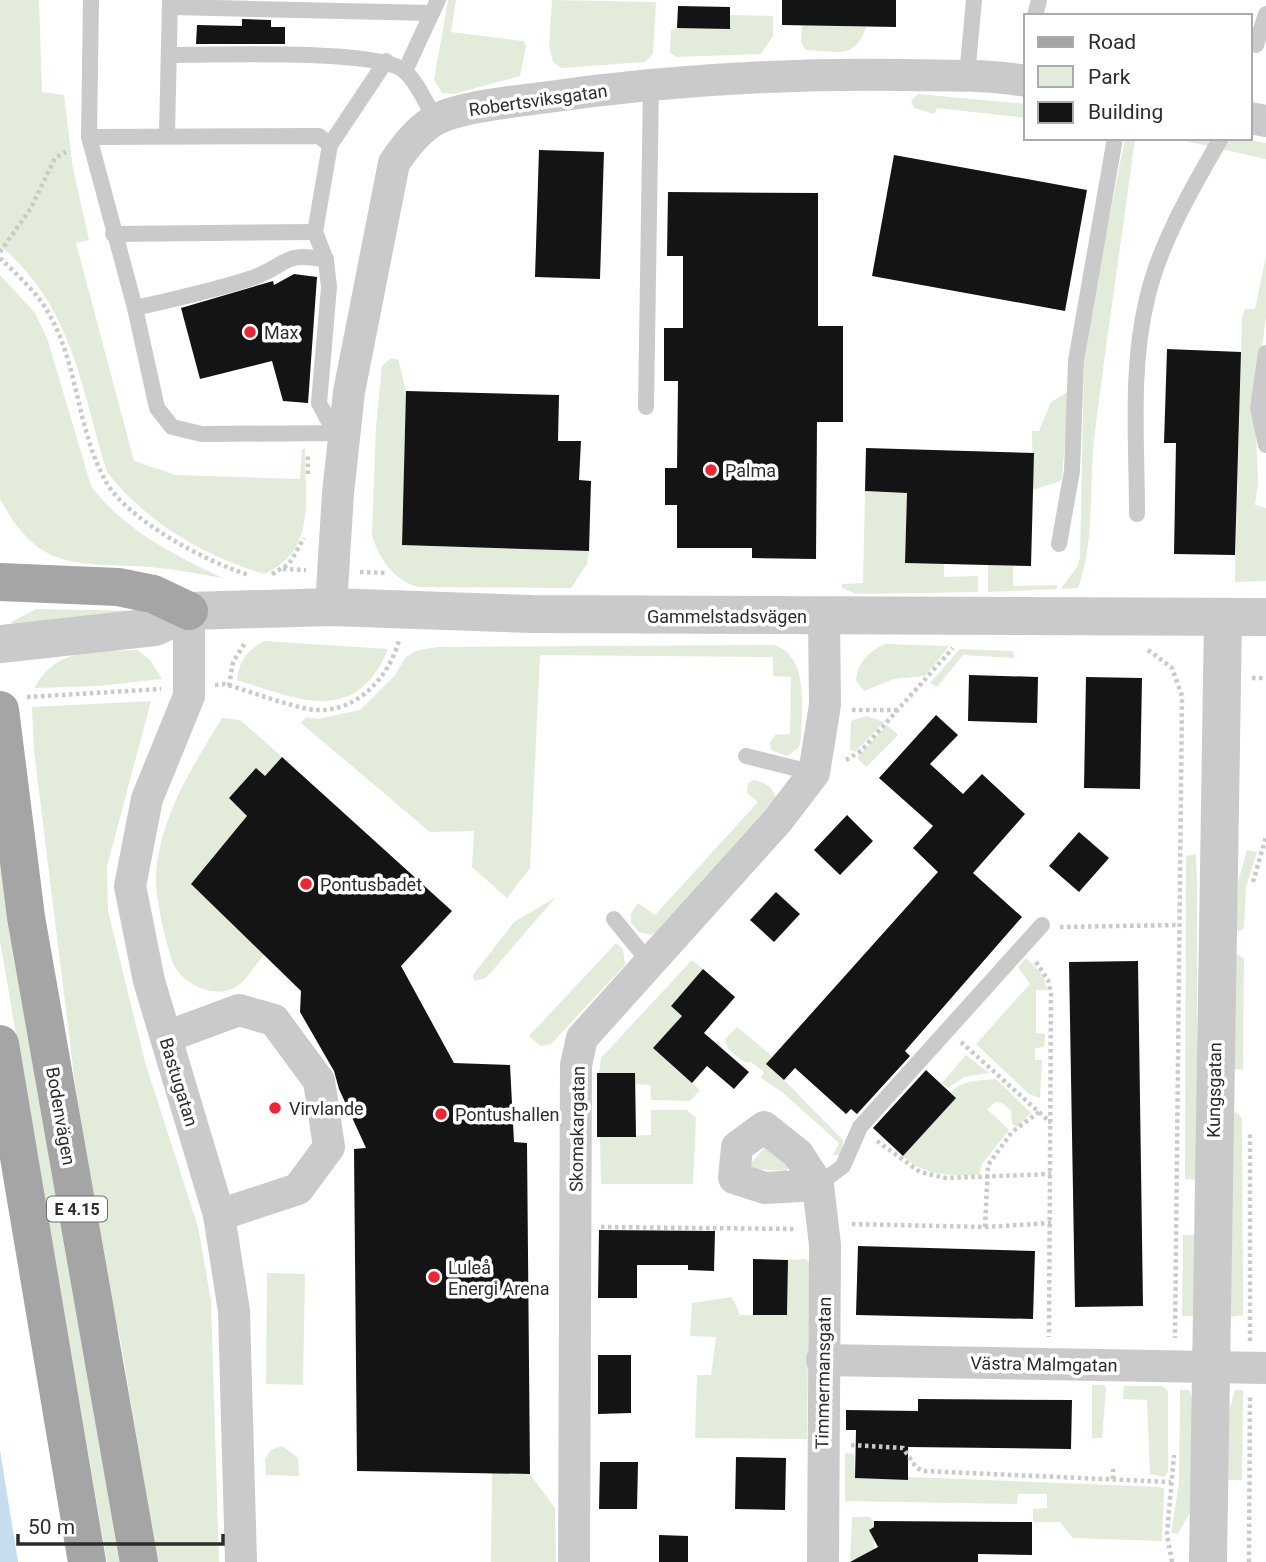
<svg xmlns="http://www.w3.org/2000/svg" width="1266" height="1562" viewBox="0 0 1266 1562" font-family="Roboto,sans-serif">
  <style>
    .green { fill: #e3ecda }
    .water { fill: #c5dded }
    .building { fill: #141414 }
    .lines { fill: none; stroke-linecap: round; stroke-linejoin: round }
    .path { stroke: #cacaca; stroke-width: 4.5; stroke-dasharray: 3.5 3.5; stroke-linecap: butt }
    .service { stroke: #cacaca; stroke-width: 16 }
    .minor { stroke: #cacaca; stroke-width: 32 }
    .tertiary { stroke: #cacaca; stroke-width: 38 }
    .primary { stroke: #a5a5a5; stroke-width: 38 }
    .poi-dot { fill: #ed2632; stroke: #fff; stroke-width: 2.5 }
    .labels { text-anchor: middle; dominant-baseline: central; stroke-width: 7; stroke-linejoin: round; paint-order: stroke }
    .shield { fill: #fff; stroke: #6c6c6c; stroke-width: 2 }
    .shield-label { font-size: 16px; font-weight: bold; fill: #2d2d2d }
    .street-label { font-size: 18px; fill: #2d2d2d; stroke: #fff }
    .poi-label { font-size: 18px; fill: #2d2d2d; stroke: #fff; text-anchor: start }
  </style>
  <rect width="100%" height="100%" fill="#fff"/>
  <g class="green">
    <path d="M0 0H39L42 92 64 95 73 169 89 240 76 243 134 461 176 475 300 479 302 449H305C305 498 317 551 264 574 206 557 144 521 107 472 85 402 75 325 24 269 16 261 10 252 0 247Z"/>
    <polygon points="448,0 456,0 451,32 523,41 526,45 520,76 454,94 442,93 434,80"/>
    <polygon points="552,0 656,2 653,54 645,62 561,68 553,62 549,45"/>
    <polygon points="730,15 773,16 773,36 761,54 676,57 670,52 671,30"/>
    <path d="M802 25 866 27C855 61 836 51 805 50L801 41Z"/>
    <polygon points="918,94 1026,104 1026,118 937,108 934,114 914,108 911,101"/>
    <path d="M1125 138H1135C1122 239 1106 339 1094 440 1089 488 1095 542 1078 588L1061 589 1077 567 1080 558 1084 364 1094 295Z"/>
    <polygon points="1172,138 1239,138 1266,143 1266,159"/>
    <polygon points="1266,256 1266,317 1255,406 1258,483 1255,505 1266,508 1266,581 1235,582 1242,317 1245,309 1255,309"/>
    <path d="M0 275 35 313 48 341 91 486C124 530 174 555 223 578 199 574 174 569 149 567 75 562 40 573 0 499Z"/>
    <path d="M390 359H398L406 391 402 545 589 551 587 564 571 588 419 587C394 581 379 559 372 535L376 426 382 366Z"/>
    <polygon points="1069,391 1062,478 1060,481 1033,490 1032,431 1039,431 1051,402"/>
    <polygon points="865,491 907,493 905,563 944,564 944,577 978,576 978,592 856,594 842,588 842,584 863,583"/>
    <polygon points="988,565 1013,566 1013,586 1057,585 1057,589 988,592"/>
    <polygon points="36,609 145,611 15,627 11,622"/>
    <path d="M264 641 388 649C356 727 299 699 237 680 240 659 246 652 264 641Z"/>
    <path d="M886 644 949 646 925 676 894 679 864 691 856 681C857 664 869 650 886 644Z"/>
    <path d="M775 645C810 659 801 708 801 739L799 747 787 756 771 750 770 742 775 735 790 734 791 677 773 676V657L540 655 530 868 507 898 472 867 474 831 430 832 301 723 306 717 318 719 360 710 395 675 406 657 416 651 437 647Z"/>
    <polygon points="960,649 1013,651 1015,658 963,655 937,687 930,683"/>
    <path d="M138 650 150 660 162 679 99 686 35 688C54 647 98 652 138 650Z"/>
    <polygon points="151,701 107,866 108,911 145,1062 198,1227 211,1301 219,1562 157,1562 121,1343 102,1261 75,1083 34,751 32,707"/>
    <polygon points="867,716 884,722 855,752 850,750 851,721"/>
    <path d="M222 718 240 720 282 757 265 776 256 768 229 798 247 816 191 884 264 955C256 964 246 981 236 987 215 1000 182 984 173 963 166 944 154 893 156 874 161 814 192 768 222 718Z"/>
    <polygon points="887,725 898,735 866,767 857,758"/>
    <path d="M754 780C765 783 772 786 776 798L655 933 651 935 639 932 631 922V913L638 903 655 915 758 802 747 793 748 783Z"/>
    <polygon points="0,850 121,1562 107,1562 0,941"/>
    <polygon points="1247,850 1257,852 1246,887 1244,928 1240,931 1236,930 1238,882"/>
    <polygon points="1196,854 1197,885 1197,1180 1185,1179 1186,856"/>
    <polygon points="556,897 486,978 474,981 473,975 514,922"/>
    <polygon points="616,943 623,949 625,965 551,1044 541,1046 529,1036"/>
    <polygon points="1237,954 1244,959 1243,1070 1234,1069 1233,958"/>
    <polygon points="1026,958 1043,975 1047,990 1036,990 1036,1033 1045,1034 1044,1047 1035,1048 1035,1060 1042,1060 1040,1098 1029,1094 976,1044 1030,984 1018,967"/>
    <polygon points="692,960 703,969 671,1006 708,1039 720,1043 722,1051 668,1032 653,1048 700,1090 690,1101 651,1100 650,1085 635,1084 635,1073 599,1073 601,1058"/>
    <polygon points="737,1027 773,1057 784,1080 843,1140 842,1155 833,1155 839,1143 782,1092 761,1078 764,1072 751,1062 746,1063 728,1049 725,1039"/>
    <polygon points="966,1055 989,1073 964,1077 948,1088 942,1083"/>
    <path d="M996 1079 1031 1113 1017 1127 1012 1124 1011 1110 1002 1103 995 1102 987 1109 1009 1130 982 1164 979 1175C952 1176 924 1176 903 1156L956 1098 951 1093C962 1079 979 1081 996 1079Z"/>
    <polygon points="651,1110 687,1110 696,1118 693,1184 601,1184 600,1137 651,1135"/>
    <polygon points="1236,1112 1242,1118 1243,1315 1229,1317 1231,1115"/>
    <polygon points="765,1147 789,1167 786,1171 752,1169 751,1163"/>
    <polygon points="1183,1235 1195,1235 1195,1316 1182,1316"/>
    <polygon points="806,1259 809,1263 807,1439 695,1438 697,1375 711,1375 716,1337 690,1336 692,1303 732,1297 740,1315 787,1315 788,1260"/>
    <polygon points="267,1273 305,1274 303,1385 266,1384"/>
    <polygon points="1092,1385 1104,1385 1106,1389 1102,1438 1092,1438"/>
    <polygon points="1124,1386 1162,1386 1168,1391 1168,1472 1164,1477 1150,1474 1147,1400 1123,1399"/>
    <polygon points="1180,1390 1189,1390 1194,1403 1190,1512 1178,1534 1171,1533 1179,1483"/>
    <polygon points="1235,1390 1243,1390 1242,1480 1228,1480 1229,1411"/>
    <polygon points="282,1446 298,1458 299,1476 266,1475 265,1459 271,1450"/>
    <polygon points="845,1453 854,1454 855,1478 907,1480 908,1477 1160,1487 1164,1489 1162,1541 1073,1538 1060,1522 1033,1522 1033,1509 1047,1508 1047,1494 1018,1494 1017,1504 845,1501"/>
    <polygon points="492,1473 530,1474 555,1508 556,1562 491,1562"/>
    <polygon points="852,1517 870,1517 874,1521 874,1561 850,1560"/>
  </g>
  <polygon class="water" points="0,1450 18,1562 0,1562"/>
  <g class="building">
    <polygon points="782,0 896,0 896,27 782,25"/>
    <polygon points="678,6 730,7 730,29 677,28"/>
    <polygon points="242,19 271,20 271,27 285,27 285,44 196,44 197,25 242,26"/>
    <polygon points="539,150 604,152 600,279 535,277"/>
    <polygon points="894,155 1087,190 1065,311 872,276"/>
    <polygon points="668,192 818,193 818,326 843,326 843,422 817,422 816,559 752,558 752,548 677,548 677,505 665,505 665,468 677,468 678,381 664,381 664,328 683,328 683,256 667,256"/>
    <polygon points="294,274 317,277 308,403 283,401 272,361 200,379 181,308 273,281 274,285"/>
    <polygon points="1167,349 1241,352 1235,555 1174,554 1176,443 1164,443"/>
    <polygon points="406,391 559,395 558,441 581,441 579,480 591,481 589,551 402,545"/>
    <polygon points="866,448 1034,453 1031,566 905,563 907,493 865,491"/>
    <polygon points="969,675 1038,677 1037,723 968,721"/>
    <polygon points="1086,677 1142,678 1140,789 1084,788"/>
    <polygon points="936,715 958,735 930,764 963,794 982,774 1025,814 973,873 1022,917 905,1051 910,1056 857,1114 851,1109 846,1114 795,1068 784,1080 766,1064 938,872 913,848 933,826 879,778"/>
    <polygon points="282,757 452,911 401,966 454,1063 510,1065 514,1142 527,1143 530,1474 357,1471 354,1149 366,1148 339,1089 334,1071 300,1012 301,991 191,884 247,816 229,798 256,768 265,776"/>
    <polygon points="847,815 873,841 840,875 814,850"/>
    <polygon points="1079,832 1109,858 1079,892 1049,866"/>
    <polygon points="776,892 800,914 774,942 750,920"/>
    <polygon points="1138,961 1143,1306 1075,1307 1069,962"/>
    <polygon points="703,969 735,997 704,1033 749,1072 734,1089 707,1066 692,1083 653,1048 682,1016 671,1006"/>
    <polygon points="926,1070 956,1098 903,1156 873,1128"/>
    <polygon points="597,1073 635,1073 636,1137 597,1137"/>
    <polygon points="599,1230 715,1231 714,1271 688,1270 688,1265 637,1265 637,1298 598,1298"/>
    <polygon points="858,1246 1035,1251 1033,1319 856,1315"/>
    <polygon points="753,1259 788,1260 787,1315 753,1315"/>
    <polygon points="598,1355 631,1355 631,1413 598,1414"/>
    <polygon points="918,1399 1072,1400 1071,1449 908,1447 908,1480 855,1478 856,1430 846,1430 846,1410 918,1411"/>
    <polygon points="736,1457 786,1458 785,1510 735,1509"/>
    <polygon points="600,1462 638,1462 637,1509 599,1509"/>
    <polygon points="874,1521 1032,1522 1032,1555 978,1554 978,1562 850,1562 878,1547 869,1530 874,1527"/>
    <polygon points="659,1535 688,1536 688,1562 659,1562"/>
  </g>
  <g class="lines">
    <g class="path">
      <polyline points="0,252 31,208 55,158 66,152"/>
      <path d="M0 258C17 275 37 292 49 314 78 364 77 429 105 480 125 519 208 563 249 575"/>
      <polyline points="308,474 308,454"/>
      <polyline points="283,569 306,570"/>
      <polyline points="360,572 388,573"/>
      <polyline points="272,574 289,564 304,538"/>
      <polyline points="1148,650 1172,668 1182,696 1175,1338"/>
      <polyline points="1252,678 1266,678"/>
      <path d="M215 685 224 684C252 692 280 703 308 709 353 717 389 679 399 640"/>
      <polyline points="229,686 233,662 245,643"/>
      <polyline points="27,697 161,689"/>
      <polyline points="852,710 898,710"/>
      <polyline points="846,760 861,751 953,648"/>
      <polyline points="1253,882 1266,837"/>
      <polyline points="1060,927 1178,925"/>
      <polyline points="1036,962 1048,980 1051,994 1049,1337"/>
      <polyline points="961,1042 1051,1123"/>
      <polyline points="877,1141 920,1172 946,1178 1051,1174"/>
      <polyline points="852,1224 985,1227 1051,1223"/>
      <polyline points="601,1227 796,1229"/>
      <polyline points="985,1227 988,1165 1012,1132 1039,1112"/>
      <polyline points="1250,1341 1250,1132"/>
      <polyline points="851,1445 903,1448 916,1467 923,1471 1171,1482"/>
      <polyline points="1113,1479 1113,1469"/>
      <polyline points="1172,1562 1167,1534 1174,1455"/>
      <polyline points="1249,1562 1250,1395"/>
    </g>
    <g class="service">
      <polyline points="172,7 430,13"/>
      <polyline points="1035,16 1039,0"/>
      <polyline points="1256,45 1266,14"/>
      <path d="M170 55C213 55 376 49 403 70 417 80 426 105 436 119"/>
      <polyline points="405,71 438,0"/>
      <polyline points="967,76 974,0"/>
      <polyline points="167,134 170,0"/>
      <polyline points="89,137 91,0"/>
      <polyline points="330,145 386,61"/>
      <polyline points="113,234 315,232"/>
      <polyline points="326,260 315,232 330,145 319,136 89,137 135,308 157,408 172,427 202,434 344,433"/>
      <path d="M135 308C175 299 217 290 255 277 289 264 283 251 326 260L329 287 319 403 328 420 344 433"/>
      <polyline points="1266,353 1258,408 1266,445"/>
      <polyline points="646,407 651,85"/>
      <path d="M1137 514C1137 443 1130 368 1147 299 1160 242 1192 189 1221 138"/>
      <polyline points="1059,544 1072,471 1076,361 1115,138"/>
      <polyline points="746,756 814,773"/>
      <polyline points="614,919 649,962"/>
      <polyline points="818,1185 843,1166 860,1127 1042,925"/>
    </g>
    <g class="minor">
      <polyline points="1250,118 1266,121"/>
      <path d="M331 607 338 493 349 392 394 163C405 147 416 132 433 121 457 107 511 102 541 98 661 81 783 73 905 75 945 76 986 74 1026 81"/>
      <polyline points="189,611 189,696 147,799 130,886 149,981 219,1215 234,1311 241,1562"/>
      <polyline points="166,1037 239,1010 274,1020 319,1081 329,1147 298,1189 219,1215"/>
      <polyline points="818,1185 765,1188 734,1178 737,1147 764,1127 798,1154 818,1185 825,1245 823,1562"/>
      <polyline points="822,1360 1266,1368"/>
      <polyline points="574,1562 576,1065 582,1038 778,820 814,773 825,705 824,616"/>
    </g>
    <g class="tertiary">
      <polyline points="0,644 155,627 189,611 331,607 532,614 1266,617"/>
      <polyline points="1208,1562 1223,618"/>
    </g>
    <g class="primary">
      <polyline points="0,582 118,587 153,594 189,611"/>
      <polyline points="0,710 26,917 139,1562"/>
      <polyline points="0,1044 87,1562"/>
    </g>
  </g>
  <g class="poi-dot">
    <circle cx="250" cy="332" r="7"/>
    <circle cx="711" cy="470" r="7"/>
    <circle cx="306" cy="884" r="7"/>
    <circle cx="275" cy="1108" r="7"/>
    <circle cx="441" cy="1114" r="7"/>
    <circle cx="434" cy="1277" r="7"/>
  </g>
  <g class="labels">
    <rect class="shield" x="47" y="1196.5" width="60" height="25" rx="5"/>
    <g class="shield-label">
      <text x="77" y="1209">E 4.15</text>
    </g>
    <g class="street-label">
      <text transform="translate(538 100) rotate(-8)">Robertsviksgatan</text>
      <text x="727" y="616">Gammelstadsvägen</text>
      <text transform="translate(179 1082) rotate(73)">Bastugatan</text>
      <text transform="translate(1214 1090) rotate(-89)">Kungsgatan</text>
      <text transform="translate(61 1116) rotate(80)">Bodenvägen</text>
      <text transform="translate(577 1129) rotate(-89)">Skomakargatan</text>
      <text transform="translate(1044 1364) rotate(1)">Västra Malmgatan</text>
      <text transform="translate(823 1373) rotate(-89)">Timmermansgatan</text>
    </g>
    <g class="poi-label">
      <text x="264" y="332">Max</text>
      <text x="725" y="470">Palma</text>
      <text x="320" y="884">Pontusbadet</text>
      <text x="289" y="1108">Virvlande</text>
      <text x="455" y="1114">Pontushallen</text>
      <text x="448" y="1267">Luleå<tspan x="448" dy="21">Energi Arena</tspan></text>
    </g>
  </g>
  <rect x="1024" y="14" width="228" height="126" fill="#ffffff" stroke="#ababab" stroke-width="2"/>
  <rect x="1038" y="37" width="35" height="10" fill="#a5a5a5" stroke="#ababab" stroke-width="2"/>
  <text x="1088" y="49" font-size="21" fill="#2d2d2d">Road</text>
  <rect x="1038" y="66" width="35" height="21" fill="#e3ecda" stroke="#ababab" stroke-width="2"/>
  <text x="1088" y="84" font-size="21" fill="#2d2d2d">Park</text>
  <rect x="1038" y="102" width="35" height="21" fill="#141414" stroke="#ababab" stroke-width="2"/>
  <text x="1088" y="119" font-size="21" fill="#2d2d2d">Building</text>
  <path d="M18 1534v10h205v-10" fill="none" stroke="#2d2d2d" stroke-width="3.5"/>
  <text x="28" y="1534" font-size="21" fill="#2d2d2d" stroke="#ffffff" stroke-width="5" paint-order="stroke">50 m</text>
</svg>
